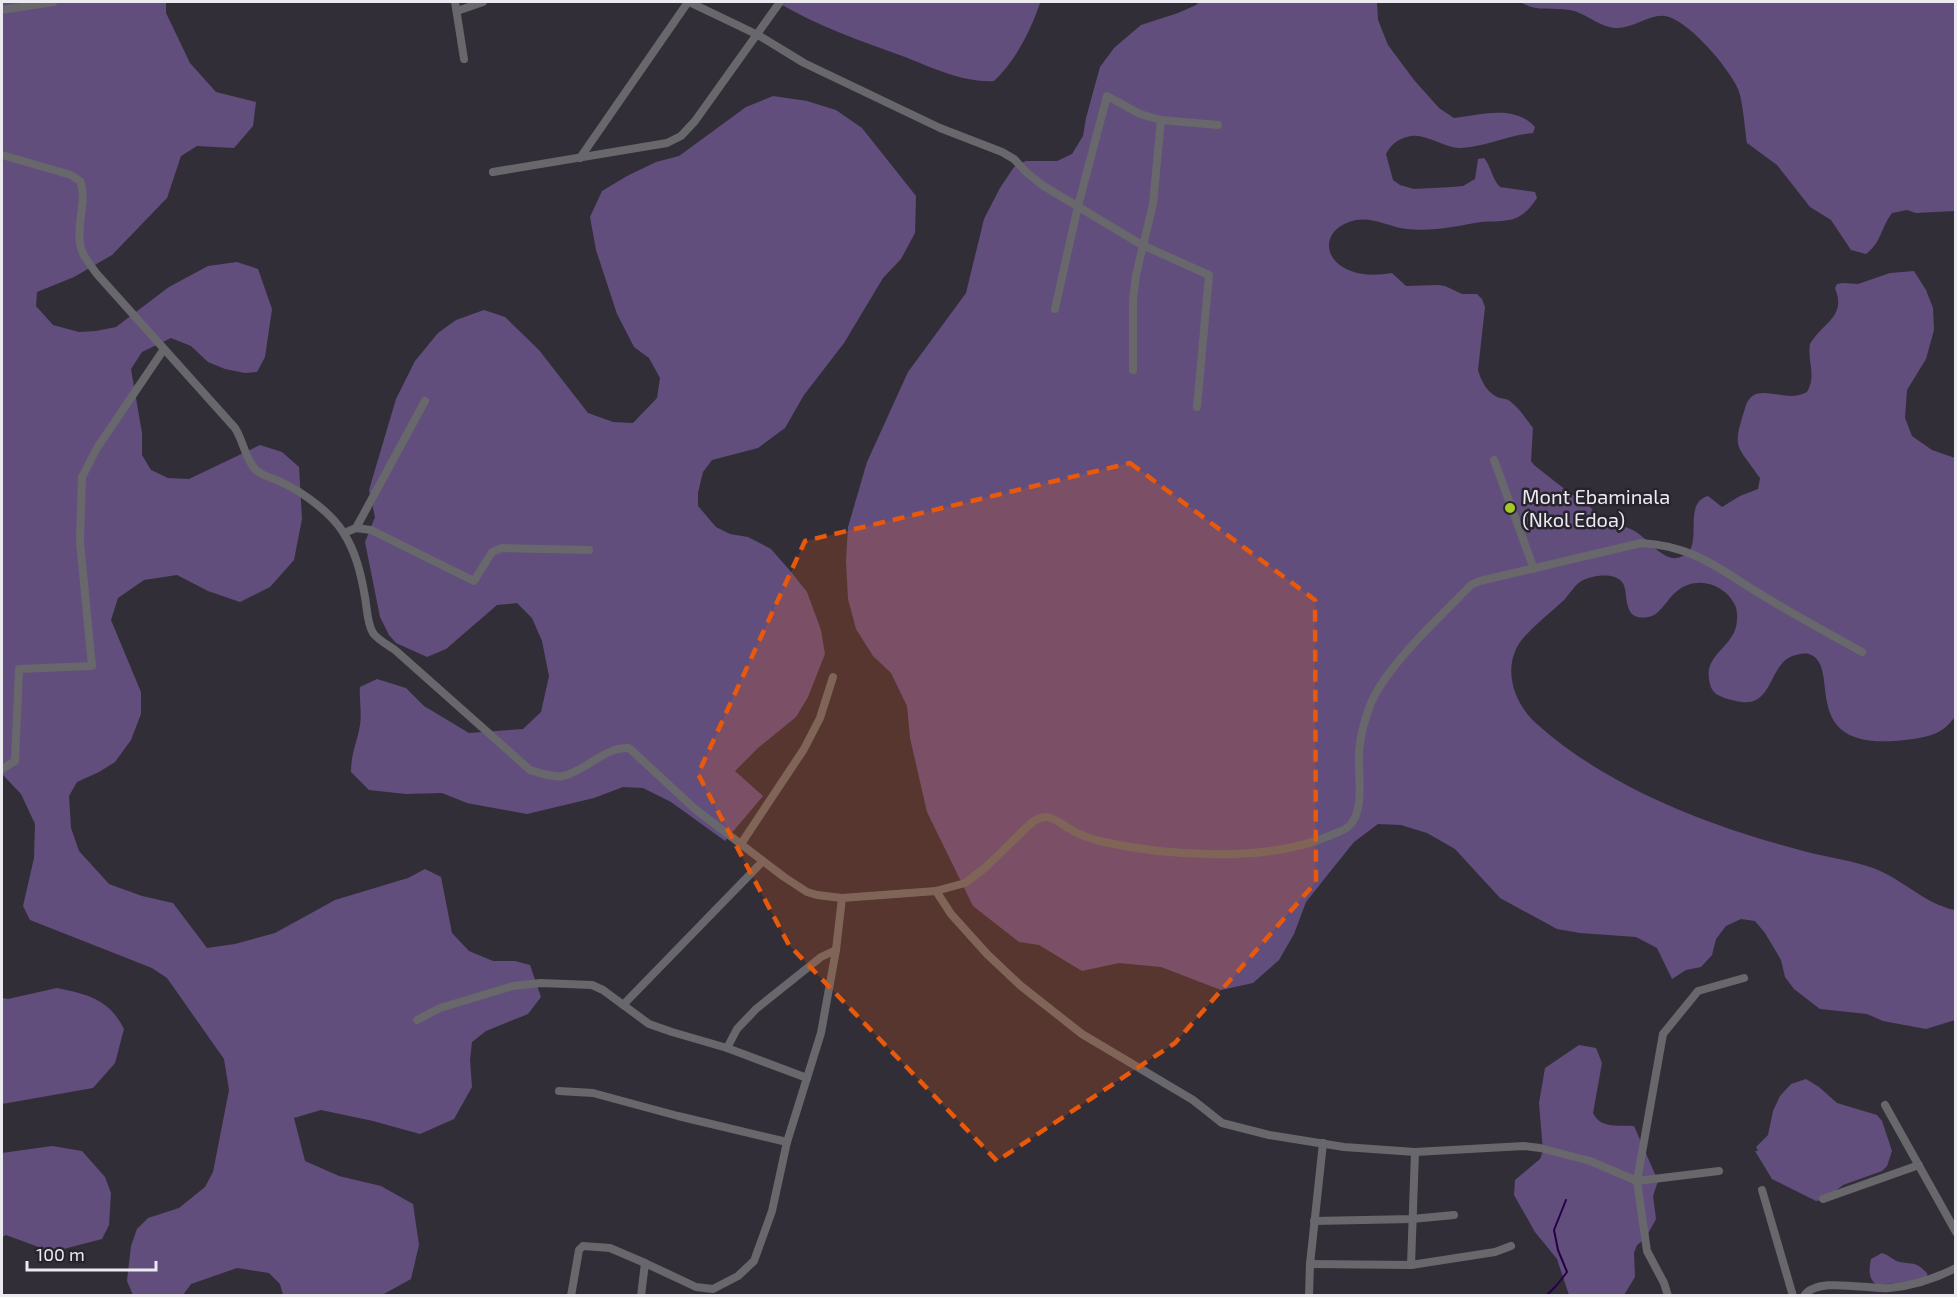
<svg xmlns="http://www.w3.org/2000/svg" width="1957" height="1297" viewBox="0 0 1957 1297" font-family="'Exo 2',sans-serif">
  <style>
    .green { fill: #614e7d }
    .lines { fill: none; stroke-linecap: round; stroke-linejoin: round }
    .stream { stroke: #260047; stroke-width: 2 }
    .street { stroke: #68676c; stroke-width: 8 }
    .marked { fill: #e8590c; fill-opacity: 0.2; stroke: #e8590c; stroke-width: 4.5; stroke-dasharray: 12 8; stroke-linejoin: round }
    .poi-dot { fill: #a6c822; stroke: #28242e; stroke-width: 2 }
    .labels { text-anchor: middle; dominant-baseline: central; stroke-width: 5; stroke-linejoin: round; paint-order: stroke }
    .poi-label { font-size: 20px; fill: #eceaf1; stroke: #28242e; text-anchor: start }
  </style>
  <rect width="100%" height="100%" fill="#322e38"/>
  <g class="green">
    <polygon points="2,2 166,2 166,13 190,63 216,92 256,102 253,126 234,148 197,146 181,156 167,198 112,255 74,277 37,292 36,306 53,325 79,332 96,331 116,327 169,287 208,266 237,262 258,269 272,309 265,357 257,372 245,373 225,369 208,362 191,346 171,338 142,352 131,369 142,433 142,455 151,470 168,478 189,479 260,445 282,452 299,467 302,519 294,560 270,587 240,602 208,591 177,575 144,580 118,598 111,620 141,692 141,714 131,740 115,762 99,772 77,782 69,796 71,828 79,851 109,884 142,896 173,903 207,948 235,944 275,933 335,900 408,878 425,869 441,877 452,933 469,951 493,961 515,961 530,965 541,997 528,1014 486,1031 472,1042 470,1060 472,1087 454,1119 420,1134 373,1121 321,1110 294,1118 305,1161 339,1176 381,1186 413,1204 419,1245 411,1279 382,1295 283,1295 280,1284 269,1273 237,1268 191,1284 183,1295 133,1295 127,1281 131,1246 137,1229 148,1218 179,1208 205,1187 213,1172 229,1090 224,1059 167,978 152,968 30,920 23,906 34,858 35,824 21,794 2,774"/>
    <path d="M777 2H1040V3C1030 32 1016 60 994 81 964 83 933 68 905 57 861 41 817 26 777 2Z"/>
    <path d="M1199 2H1377L1378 20 1388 45 1414 80 1439 108 1454 118C1481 115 1514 104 1535 127L1533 133C1508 135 1486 147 1460 148 1444 148 1427 134 1411 136 1399 138 1391 144 1386 154L1393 180 1400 185 1414 189 1452 187 1463 186 1475 179 1478 159 1484 158C1491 166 1492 179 1500 187L1535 192 1537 198C1530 209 1521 218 1509 220 1500 222 1490 221 1481 222 1457 226 1432 232 1407 229 1388 227 1369 214 1349 222 1321 232 1323 261 1351 271 1364 276 1378 275 1392 273L1406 286 1438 285 1445 286 1462 294H1477L1482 299 1485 307 1478 370C1481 381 1487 392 1497 397 1502 399 1507 398 1511 402 1520 409 1526 419 1533 428L1531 461 1534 465C1547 475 1560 486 1574 496 1577 498 1583 499 1586 502 1592 507 1592 513 1601 518 1612 525 1628 525 1639 534 1649 541 1659 555 1672 558 1679 559 1688 555 1691 548 1698 532 1686 502 1708 496L1722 507 1740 496 1758 489 1760 478C1735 442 1732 450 1746 405 1756 379 1785 405 1807 392 1817 374 1807 363 1810 344 1822 323 1847 317 1835 288L1837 284 1842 283 1858 284 1890 273 1914 271 1926 290 1933 308 1934 330 1926 359 1907 390 1905 418 1912 436 1932 450 1955 458 1956 715C1944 733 1932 736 1913 739 1790 757 1845 666 1809 654 1806 653 1799 654 1796 655 1767 661 1775 711 1736 701 1731 700 1723 698 1718 695 1712 692 1710 686 1709 679 1706 659 1723 651 1732 636 1737 629 1739 614 1735 605 1724 583 1695 575 1676 592 1666 600 1661 615 1648 617 1620 622 1630 591 1622 582 1614 572 1591 575 1580 582 1574 586 1569 595 1563 601 1551 612 1537 623 1525 636 1500 663 1512 703 1538 725 1608 787 1706 825 1796 849 1820 856 1846 859 1870 867 1901 877 1924 904 1955 910V1020L1926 1029 1883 1021 1867 1014 1820 1009 1794 989 1785 977 1781 960 1765 933 1755 921 1741 919 1726 926 1716 939 1712 955 1701 967 1686 970 1672 979 1657 948 1636 937 1580 933 1557 929 1500 898 1455 849 1427 833 1401 825 1378 824 1354 842 1333 868 1306 902 1294 934 1279 960 1253 983 1221 990 1161 967 1119 963 1082 971 1039 945 1019 942 973 906 927 812 910 738 907 706 891 673 873 656 856 629 848 599 846 561 848 527 867 462 908 372 966 293 984 219 1000 188 1014 167 1026 161H1057L1072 154 1083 136 1086 118 1100 67 1114 48 1141 25 1178 13 1196 5Z"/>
    <path d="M1521 2H1955V211L1916 213 1907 210 1892 213C1881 227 1882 242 1866 254L1851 250 1831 220 1810 207 1777 165 1747 143C1745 130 1743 101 1738 89 1729 68 1691 24 1669 17 1652 11 1634 29 1616 28 1599 27 1586 13 1570 10 1554 7 1534 12 1521 2Z"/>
    <path d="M773 96 807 101 836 110 862 128 916 196 915 233 901 259 883 278 844 343 804 395 785 428 758 448 712 460 703 472 698 493V506L716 527 730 534 748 537 771 549 792 573 807 592 821 630 825 654 808 697 796 717 758 748 735 771 763 796 725 841 671 802 643 788 623 787 594 798 527 814 467 803 442 793 406 794 369 790 351 772C351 753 357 743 360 725 362 713 359 699 360 687L377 679 406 688 424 706 469 733 523 729 541 712 549 676 542 641 532 618 517 603 497 605 446 649 427 657 396 643 389 635 380 617 365 542 375 517 369 490 396 399 415 361 438 333 456 320 484 310 505 317 539 350 588 413 613 422 633 423 657 398 660 378 649 358 634 347 617 314 596 250 590 217 602 191 627 176 656 162 679 156 746 107Z"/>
    <path d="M57 988C87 994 109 999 124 1029L115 1063 93 1088 2 1104V998L8 999Z"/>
    <path d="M1579 1045 1596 1048 1602 1063 1593 1113C1601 1129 1618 1125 1634 1126L1658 1181 1653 1196 1656 1219 1645 1239 1637 1245 1634 1253 1635 1277 1624 1295H1569L1557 1259 1535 1232 1514 1195 1515 1180 1540 1159 1543 1151 1539 1103 1545 1068Z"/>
    <polygon points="1806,1079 1819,1087 1837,1103 1877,1115 1882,1121 1892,1151 1887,1166 1882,1171 1843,1185 1824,1200 1816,1201 1772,1179 1755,1151 1758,1151 1756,1147 1768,1135 1773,1111 1780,1096 1791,1084"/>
    <polygon points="52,1146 82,1151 105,1177 111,1193 109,1225 102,1239 52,1252 6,1235 2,1237 2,1153"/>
    <path d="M1882 1253C1889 1255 1894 1261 1900 1262 1915 1265 1915 1261 1927 1273L1928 1280 1876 1285C1868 1277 1869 1270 1871 1259Z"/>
  </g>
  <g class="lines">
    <polyline class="stream" points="1546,1296 1557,1285 1567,1272 1558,1250 1554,1230 1566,1200"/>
    <g class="street">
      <polyline points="455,2 464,59"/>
      <polyline points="689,2 758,35 804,63 940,128 1002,152 1014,159 1026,172 1042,185 1142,245 1209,275 1197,407"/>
      <polyline points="2,10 53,2"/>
      <polyline points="457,11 483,2"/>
      <path d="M2 155 71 175 80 181C88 198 75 228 81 248 83 257 91 265 96 273L235 428C243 440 245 458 255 469 262 477 274 478 283 483 304 493 331 513 343 532 356 552 361 574 365 597 367 608 367 623 373 633 378 640 388 645 395 650L530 770C540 773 553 778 563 776 588 770 603 747 629 748L695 809 784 877 807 892 817 895 842 898 836 950 821 1033 787 1142 772 1211 754 1261 738 1276 713 1289 696 1287 645 1263 641 1296"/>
      <polyline points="580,158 688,2"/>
      <polyline points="493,172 667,143 681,136 695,121 780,2"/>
      <polyline points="1055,309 1078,206 1107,96 1140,114 1161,120 1218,125"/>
      <polyline points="1133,370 1133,300 1136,275 1153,204 1161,120"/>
      <polyline points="1494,460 1534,569"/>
      <polyline points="356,528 425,401"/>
      <polyline points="344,533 356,528 371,530 474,581 492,552 502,548 589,550"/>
      <polyline points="2,769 15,761 19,669 92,666 80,542 82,477 97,448 164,349"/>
      <polyline points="741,844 804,749 820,718 833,677"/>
      <polyline points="936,891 951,914 987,954 1021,986 1082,1034 1193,1100 1222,1123 1269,1135 1344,1147 1415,1152 1524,1146 1540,1148 1590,1161 1637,1181 1719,1171"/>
      <path d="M842 898 936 891 965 883 986 867 1030 824C1048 810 1054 820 1070 829 1079 835 1089 838 1099 841 1166 856 1265 863 1329 836 1335 833 1344 831 1349 826 1365 812 1358 775 1359 756 1359 739 1365 719 1371 703 1387 665 1441 616 1471 585L1480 581 1641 543C1694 546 1719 569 1762 595 1794 615 1828 633 1862 652"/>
      <polyline points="623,1005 763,861"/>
      <polyline points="417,1020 440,1008 513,986 541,983 592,985 603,990 649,1024 672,1032 727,1048 807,1078"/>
      <polyline points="727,1048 737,1029 756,1009 821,957 836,950"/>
      <polyline points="559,1091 593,1093 678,1116 787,1142"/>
      <polyline points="1885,1105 1956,1232"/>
      <polyline points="1762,1190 1793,1296"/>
      <polyline points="1823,1199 1919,1165"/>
      <polyline points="1314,1221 1412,1219 1454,1215"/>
      <polyline points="1310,1264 1411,1265 1495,1252 1511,1246"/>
      <polyline points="1411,1265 1415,1152"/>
      <polyline points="571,1296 579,1250 583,1246 610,1248 645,1263"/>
      <polyline points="1309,1296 1310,1264 1323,1143"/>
      <polyline points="1668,1296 1664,1283 1647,1251 1637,1181 1663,1034 1698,991 1744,978"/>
      <path d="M1804 1296C1817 1276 1868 1290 1889 1288 1913 1286 1934 1279 1956 1268"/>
    </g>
  </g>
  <path class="marked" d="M1130 463 1315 600 1316 882 1175 1043 997 1161 789 945 698 774 805 541Z"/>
  <circle class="poi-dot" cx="1510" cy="508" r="6"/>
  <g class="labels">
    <g class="poi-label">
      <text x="1522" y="496">Mont Ebaminala<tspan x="1522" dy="23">(Nkol Edoa)</tspan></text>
    </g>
  </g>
  <rect width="1957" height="1297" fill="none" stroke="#eceaf1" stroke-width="6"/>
  <path d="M27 1261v9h129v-9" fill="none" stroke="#eceaf1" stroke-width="3"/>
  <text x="36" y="1261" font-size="18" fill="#eceaf1" stroke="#28242e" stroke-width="4.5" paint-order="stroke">100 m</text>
</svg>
